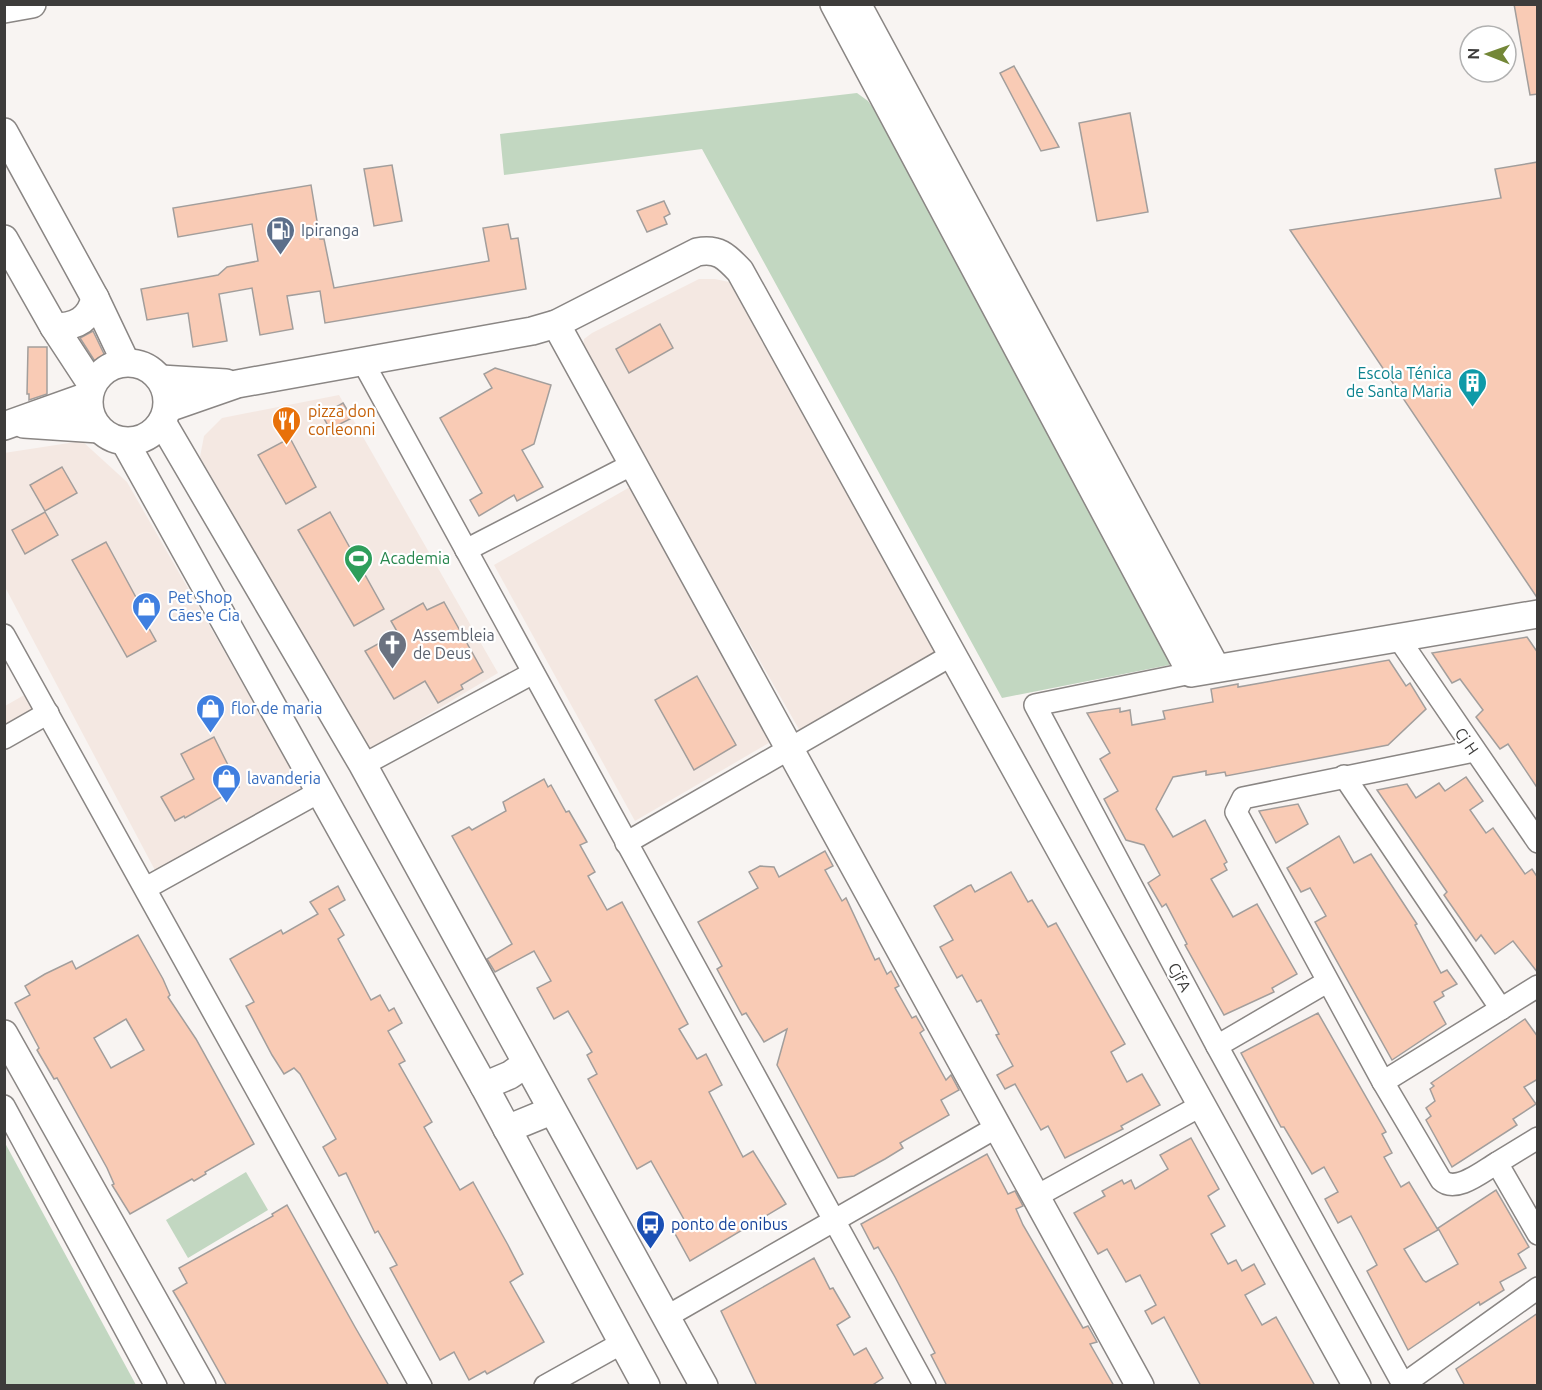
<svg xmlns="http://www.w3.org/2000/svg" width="1542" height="1390" viewBox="0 0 1542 1390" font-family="Ubuntu,sans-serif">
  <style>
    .built { fill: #f4e8e2 }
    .green { fill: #c2d7c1 }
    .building { fill: #f9cbb5; stroke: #a29e9c; stroke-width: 1.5; fill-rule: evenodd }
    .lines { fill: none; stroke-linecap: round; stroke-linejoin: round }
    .minor-casing { stroke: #8a8684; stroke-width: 24 }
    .tertiary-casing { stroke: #8a8684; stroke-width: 30 }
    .minor { stroke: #fff; stroke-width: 21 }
    .tertiary { stroke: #fff; stroke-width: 27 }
    .labels { text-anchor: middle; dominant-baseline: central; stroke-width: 4.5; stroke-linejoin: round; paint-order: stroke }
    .service-label { font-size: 16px; fill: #4e5e75; stroke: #fff; text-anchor: start }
    .culture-label { font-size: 16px; fill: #0d838f; stroke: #fff; text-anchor: end }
    .food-label { font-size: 16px; fill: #c56008; stroke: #fff; text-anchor: start }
    .leisure-label { font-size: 16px; fill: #27864d; stroke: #fff; text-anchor: start }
    .shop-label { font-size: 16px; fill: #366cbe; stroke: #fff; text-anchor: start }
    .worship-label { font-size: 16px; fill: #5b616d; stroke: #fff; text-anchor: start }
    .street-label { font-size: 16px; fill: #3d3c3b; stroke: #fff }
    .transit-label { font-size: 16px; fill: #164399; stroke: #fff; text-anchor: start }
  </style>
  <rect width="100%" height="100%" fill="#f8f4f2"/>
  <g class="built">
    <polygon points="699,279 715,279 729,282 941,653 800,731 583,351 584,339 592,333"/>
    <polygon points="339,395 498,673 369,750 200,457 204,436 222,418"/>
    <polygon points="82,441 127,482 302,787 157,874 5,587 4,453"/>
    <polygon points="630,487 774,740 635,821 494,565"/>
    <polygon points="26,694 31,703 31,712 5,729 5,706"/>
  </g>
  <g class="green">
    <polygon points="857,93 868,101 876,112 1169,654 1169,665 1002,698 702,149 504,175 500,134"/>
    <polygon points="4,1143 5,1143 136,1385 5,1385"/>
    <polygon points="246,1172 268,1210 188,1258 166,1220"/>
  </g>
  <g class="building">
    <polygon points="1514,4 1538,4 1538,94 1530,95"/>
    <polygon points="1014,66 1059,147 1041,151 1000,73"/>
    <polygon points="1130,113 1148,212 1097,221 1079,123"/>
    <polygon points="1538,162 1538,599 1290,230 1501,198 1495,169"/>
    <polygon points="392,165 402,221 374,226 364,169"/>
    <polygon points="311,185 320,239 324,239 334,288 489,261 483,228 508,224 511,239 518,238 526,289 325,323 320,291 287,296 293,329 260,335 252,288 219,294 227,341 193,347 188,313 147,320 141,289 218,275 227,267 258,261 252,224 178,237 173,208"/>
    <polygon points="664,201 670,214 664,217 667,224 647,232 637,211"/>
    <polygon points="660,324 673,348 629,373 616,349"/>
    <polygon points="93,331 106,358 96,363 80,338"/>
    <polygon points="28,347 47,347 47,394 29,400 29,394 27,394"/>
    <polygon points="495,368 551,385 534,444 522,450 543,487 517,501 514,495 479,516 470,500 482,493 440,418 492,388 484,374"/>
    <polygon points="343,403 352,418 330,429 322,415"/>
    <polygon points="290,438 316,487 286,504 258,455"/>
    <polygon points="62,467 77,493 45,511 30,485"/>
    <polygon points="45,512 58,535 25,554 12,530"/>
    <polygon points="330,512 384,609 354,626 298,530"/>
    <polygon points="106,542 145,614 142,616 156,641 127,657 72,560"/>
    <polygon points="444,602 483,672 461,685 463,689 438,703 425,681 394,699 365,651 398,633 391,621 423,603 427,610"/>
    <polygon points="1527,637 1538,653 1538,789 1508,744 1500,749 1476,717 1483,710 1460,679 1452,683 1432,653"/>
    <polygon points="1389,660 1406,686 1410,683 1426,709 1388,745 1226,776 1225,772 1206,775 1206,771 1173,777 1156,809 1173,837 1205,820 1227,862 1224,864 1227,870 1211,879 1233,917 1257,904 1297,974 1272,988 1274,992 1224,1015 1185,945 1187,944 1166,904 1162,907 1148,883 1160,875 1144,845 1126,840 1104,799 1118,791 1100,759 1110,753 1087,713 1120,708 1120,712 1130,710 1132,725 1165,719 1163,711 1213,702 1211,689 1238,684 1238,687"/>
    <polygon points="697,676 736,745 694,770 655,700"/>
    <polygon points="214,737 239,787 185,818 184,816 175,821 161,797 194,779 181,754"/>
    <polygon points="1466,777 1483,801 1470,810 1486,833 1493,828 1525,874 1532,869 1538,878 1538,973 1513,941 1495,954 1481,935 1476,941 1444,895 1447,892 1377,790 1407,784 1416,798 1439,783 1445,791"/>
    <polygon points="544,779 548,787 551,785 566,812 569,811 587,842 580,845 595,872 588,876 607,910 622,902 688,1024 679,1029 697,1059 706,1054 722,1085 709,1092 743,1157 753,1151 786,1204 690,1261 673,1230 686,1223 651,1161 637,1169 588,1079 597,1074 587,1055 592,1052 568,1011 554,1019 537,988 551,981 534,951 495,972 487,959 512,944 452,836 469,827 472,830 506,811 503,802"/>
    <polygon points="1298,804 1308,824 1276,843 1259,811"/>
    <polygon points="1339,836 1354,863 1371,854 1417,924 1415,925 1441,973 1447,970 1457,984 1442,992 1444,996 1434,1002 1446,1024 1392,1060 1315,922 1326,916 1310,888 1301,892 1287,868"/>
    <polygon points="825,851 833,866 825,870 842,901 846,898 875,960 879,958 887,974 891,971 899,986 895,988 912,1018 916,1016 924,1030 920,1033 946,1080 951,1075 959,1090 941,1100 949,1115 900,1143 903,1148 885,1159 854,1176 838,1178 777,1065 787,1029 764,1042 746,1013 742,1015 725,984 717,969 722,966 698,922 758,888 749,872 760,866 774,867 779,877"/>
    <polygon points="1011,872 1028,902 1032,900 1048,927 1056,923 1125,1044 1111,1052 1127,1082 1142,1074 1160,1105 1121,1126 1123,1129 1065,1158 1048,1126 1041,1130 1015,1084 1005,1089 997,1075 1013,1066 996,1035 999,1034 981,1000 977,1002 962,975 957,978 940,947 953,940 934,906 968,886 971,885 975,892"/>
    <polygon points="338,886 345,900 329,909 344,935 338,939 371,1000 380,995 389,1011 394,1008 402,1023 388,1031 405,1061 399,1064 432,1122 424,1127 460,1190 473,1182 508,1245 523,1274 510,1282 544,1342 487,1374 485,1371 469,1380 454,1352 440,1360 390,1268 397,1265 378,1231 375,1233 346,1173 339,1176 323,1147 336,1139 300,1074 294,1068 284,1074 272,1055 246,1006 254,1002 230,959 281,930 283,934 318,914 310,902"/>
    <path d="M138 935 163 979 170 995 168 997 196 1039 254 1144 205 1172 206 1174 194 1181 192 1179 130 1214 112 1185 114 1184 107 1168 57 1078 54 1079 37 1050 39 1048 15 1003 30 995 25 986 45 974 72 961 76 969ZM126 1019 144 1050 111 1068 94 1038Z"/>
    <polygon points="1318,1013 1386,1132 1382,1134 1392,1153 1384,1157 1401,1187 1409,1182 1438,1230 1404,1249 1423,1280 1426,1282 1458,1264 1438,1228 1496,1190 1529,1247 1518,1254 1526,1268 1500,1282 1504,1290 1480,1305 1479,1302 1408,1350 1367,1271 1377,1265 1362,1236 1351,1216 1338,1223 1325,1199 1338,1192 1324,1167 1312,1174 1284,1127 1281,1127 1241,1053"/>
    <polygon points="1525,1019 1538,1037 1538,1079 1524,1087 1536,1104 1513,1119 1517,1125 1452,1167 1426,1120 1431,1116 1426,1108 1435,1101 1430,1089 1434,1086 1431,1083"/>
    <polygon points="1191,1138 1219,1189 1208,1196 1225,1226 1211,1234 1228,1264 1236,1260 1242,1271 1254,1264 1265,1284 1245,1295 1262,1325 1276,1317 1315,1386 1201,1386 1164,1317 1152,1324 1145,1311 1156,1305 1140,1275 1126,1282 1107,1249 1098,1254 1074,1213 1105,1196 1102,1191 1122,1180 1124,1184 1131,1180 1135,1189 1168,1169 1160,1155"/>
    <polygon points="987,1154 1008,1194 1015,1191 1023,1206 1016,1209 1023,1225 1083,1328 1088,1326 1097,1342 1090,1344 1114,1386 947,1386 931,1355 935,1353 895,1277 878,1247 874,1249 861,1224"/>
    <polygon points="287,1205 355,1327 389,1386 227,1386 182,1306 173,1291 187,1283 179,1268 273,1216 272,1214"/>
    <polygon points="814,1258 830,1289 833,1288 850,1317 837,1325 854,1355 866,1348 883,1378 871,1386 757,1386 721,1311"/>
    <polygon points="1538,1313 1538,1386 1465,1386 1456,1369"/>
  </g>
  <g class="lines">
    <defs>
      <g id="minor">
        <polyline points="363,362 925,1386"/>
        <polyline points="466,550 633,464"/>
        <polyline points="4,635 421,1386"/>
        <polyline points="1399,639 1538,842"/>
        <polyline points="1191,673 1035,705 1217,1046 1404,1386"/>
        <polyline points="4,738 48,713"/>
        <path d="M1474 751 1243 798 1236 812 1383 1082 1441 1180C1456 1194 1483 1171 1497 1163"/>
        <polyline points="363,765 533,673"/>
        <polyline points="1344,776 1501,1009"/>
        <polyline points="626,843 952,655"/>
        <polyline points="146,888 319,792"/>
        <polyline points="1217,1046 1327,982"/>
        <polyline points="1383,1082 1538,986"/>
        <polyline points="4,1106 156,1386"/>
        <polyline points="1538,1138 1497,1163 1538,1234"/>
        <polyline points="1035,1197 1202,1105"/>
        <polyline points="666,1317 997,1127"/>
        <polyline points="1404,1384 1538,1288"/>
        <polyline points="545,1386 622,1343"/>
      </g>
      <g id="tertiary">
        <polyline points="834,4 1191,673 1538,614"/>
        <polyline points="857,4 1216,668"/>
        <polyline points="4,9 32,4"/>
        <polyline points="4,132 95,298 125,361"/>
        <polyline points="4,239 54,327 92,385"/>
        <polyline points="556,324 1140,1386"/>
        <path d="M54 327C75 327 90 320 95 298"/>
        <circle cx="128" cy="402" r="39"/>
        <polyline points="161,379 226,383"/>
        <path d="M168 408 237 384 532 331 556 324 697 252C718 248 726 256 740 271L1357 1386"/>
        <polyline points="162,422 363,765 704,1386"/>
        <polyline points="24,424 99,429"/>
        <polyline points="4,426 88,396"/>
        <polyline points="125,442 484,1086 646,1386"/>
        <polyline points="4,1034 202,1386"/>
        <polyline points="484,1086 510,1075 526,1064"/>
        <polyline points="507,1129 551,1111"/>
      </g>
    </defs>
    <use href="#minor" class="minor-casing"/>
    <use href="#tertiary" class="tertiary-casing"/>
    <use href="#minor" class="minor"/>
    <use href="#tertiary" class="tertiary"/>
  </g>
  <defs>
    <symbol id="fuel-pin" viewBox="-11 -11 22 30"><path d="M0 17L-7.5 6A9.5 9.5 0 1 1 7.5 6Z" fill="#5c6f8a" stroke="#fff"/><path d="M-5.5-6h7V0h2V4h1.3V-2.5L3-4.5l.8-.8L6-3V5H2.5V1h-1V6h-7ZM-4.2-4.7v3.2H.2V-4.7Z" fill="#fff"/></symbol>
    <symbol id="building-pin" viewBox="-11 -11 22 30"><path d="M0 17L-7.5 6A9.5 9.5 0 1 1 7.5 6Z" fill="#0f9aa8" stroke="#fff"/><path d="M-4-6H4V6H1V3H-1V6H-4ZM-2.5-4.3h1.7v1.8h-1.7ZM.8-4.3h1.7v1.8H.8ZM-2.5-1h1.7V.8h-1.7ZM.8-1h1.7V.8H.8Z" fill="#fff"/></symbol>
    <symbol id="restaurant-pin" viewBox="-11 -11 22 30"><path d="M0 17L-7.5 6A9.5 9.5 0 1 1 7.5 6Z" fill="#e8710a" stroke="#fff"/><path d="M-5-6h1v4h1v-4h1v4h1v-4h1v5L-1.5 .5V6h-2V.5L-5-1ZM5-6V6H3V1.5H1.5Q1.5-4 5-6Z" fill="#fff"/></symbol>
    <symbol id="stadium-pin" viewBox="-11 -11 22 30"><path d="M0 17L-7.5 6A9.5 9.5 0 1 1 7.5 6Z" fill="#2e9e5b" stroke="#fff"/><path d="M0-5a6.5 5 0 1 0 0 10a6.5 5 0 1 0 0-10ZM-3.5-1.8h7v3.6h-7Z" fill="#fff"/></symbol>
    <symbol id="shop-pin" viewBox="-11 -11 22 30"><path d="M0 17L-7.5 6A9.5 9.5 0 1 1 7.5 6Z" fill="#3f7fe0" stroke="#fff"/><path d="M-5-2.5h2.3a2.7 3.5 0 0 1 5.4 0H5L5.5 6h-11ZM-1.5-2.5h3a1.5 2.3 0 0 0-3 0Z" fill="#fff"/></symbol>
    <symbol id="church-pin" viewBox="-11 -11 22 30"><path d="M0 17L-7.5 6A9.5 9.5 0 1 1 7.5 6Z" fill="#6b7280" stroke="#fff"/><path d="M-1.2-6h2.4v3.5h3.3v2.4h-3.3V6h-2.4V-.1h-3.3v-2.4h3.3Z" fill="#fff"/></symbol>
    <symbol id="bus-pin" viewBox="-11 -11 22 30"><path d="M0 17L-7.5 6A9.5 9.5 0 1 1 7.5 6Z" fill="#1a4fb4" stroke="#fff"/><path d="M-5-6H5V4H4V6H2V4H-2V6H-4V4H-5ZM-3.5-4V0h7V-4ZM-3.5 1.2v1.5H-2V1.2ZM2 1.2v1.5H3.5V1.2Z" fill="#fff"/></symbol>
  </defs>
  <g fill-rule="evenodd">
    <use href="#fuel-pin" x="264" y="214" width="33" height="45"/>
    <use href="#building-pin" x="1456" y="366" width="33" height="45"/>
    <use href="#restaurant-pin" x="270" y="404" width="33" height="45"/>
    <use href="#stadium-pin" x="342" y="542" width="33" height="45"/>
    <use href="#shop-pin" x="130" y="590" width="33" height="45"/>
    <use href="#church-pin" x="376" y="628" width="33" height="45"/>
    <use href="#shop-pin" x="194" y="692" width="33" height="45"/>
    <use href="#shop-pin" x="210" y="762" width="33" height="45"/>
    <use href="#bus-pin" x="634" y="1208" width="33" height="45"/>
  </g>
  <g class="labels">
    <g class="service-label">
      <text x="301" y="230">Ipiranga</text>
    </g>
    <g class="culture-label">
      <text x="1452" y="373">Escola Ténica<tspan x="1452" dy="18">de Santa Maria</tspan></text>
    </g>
    <g class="food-label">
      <text x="308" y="411">pizza don<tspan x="308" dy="18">corleonni</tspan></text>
    </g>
    <g class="leisure-label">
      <text x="380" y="558">Academia</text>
    </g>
    <g class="shop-label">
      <text x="168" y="597">Pet Shop<tspan x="168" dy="18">Cães e Cia</tspan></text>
      <text x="231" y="708">flor de maria</text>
      <text x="247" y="778">lavanderia</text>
    </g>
    <g class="worship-label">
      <text x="413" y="635">Assembleia<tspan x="413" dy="18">de Deus</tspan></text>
    </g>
    <g class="street-label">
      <text transform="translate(1467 741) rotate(56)">Cj H</text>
      <text transform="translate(1180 977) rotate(62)">CjfA</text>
    </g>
    <g class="transit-label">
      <text x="671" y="1224">ponto de onibus</text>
    </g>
  </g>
  <rect width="1542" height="1390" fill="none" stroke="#3d3c3b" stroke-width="12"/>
  <g transform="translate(1488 54) rotate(271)"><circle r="28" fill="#ffffff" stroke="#b1b1b1" stroke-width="1.5"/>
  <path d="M0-4.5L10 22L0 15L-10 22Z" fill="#738737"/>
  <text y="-9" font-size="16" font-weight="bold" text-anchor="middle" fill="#3d3c3b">N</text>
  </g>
</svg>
